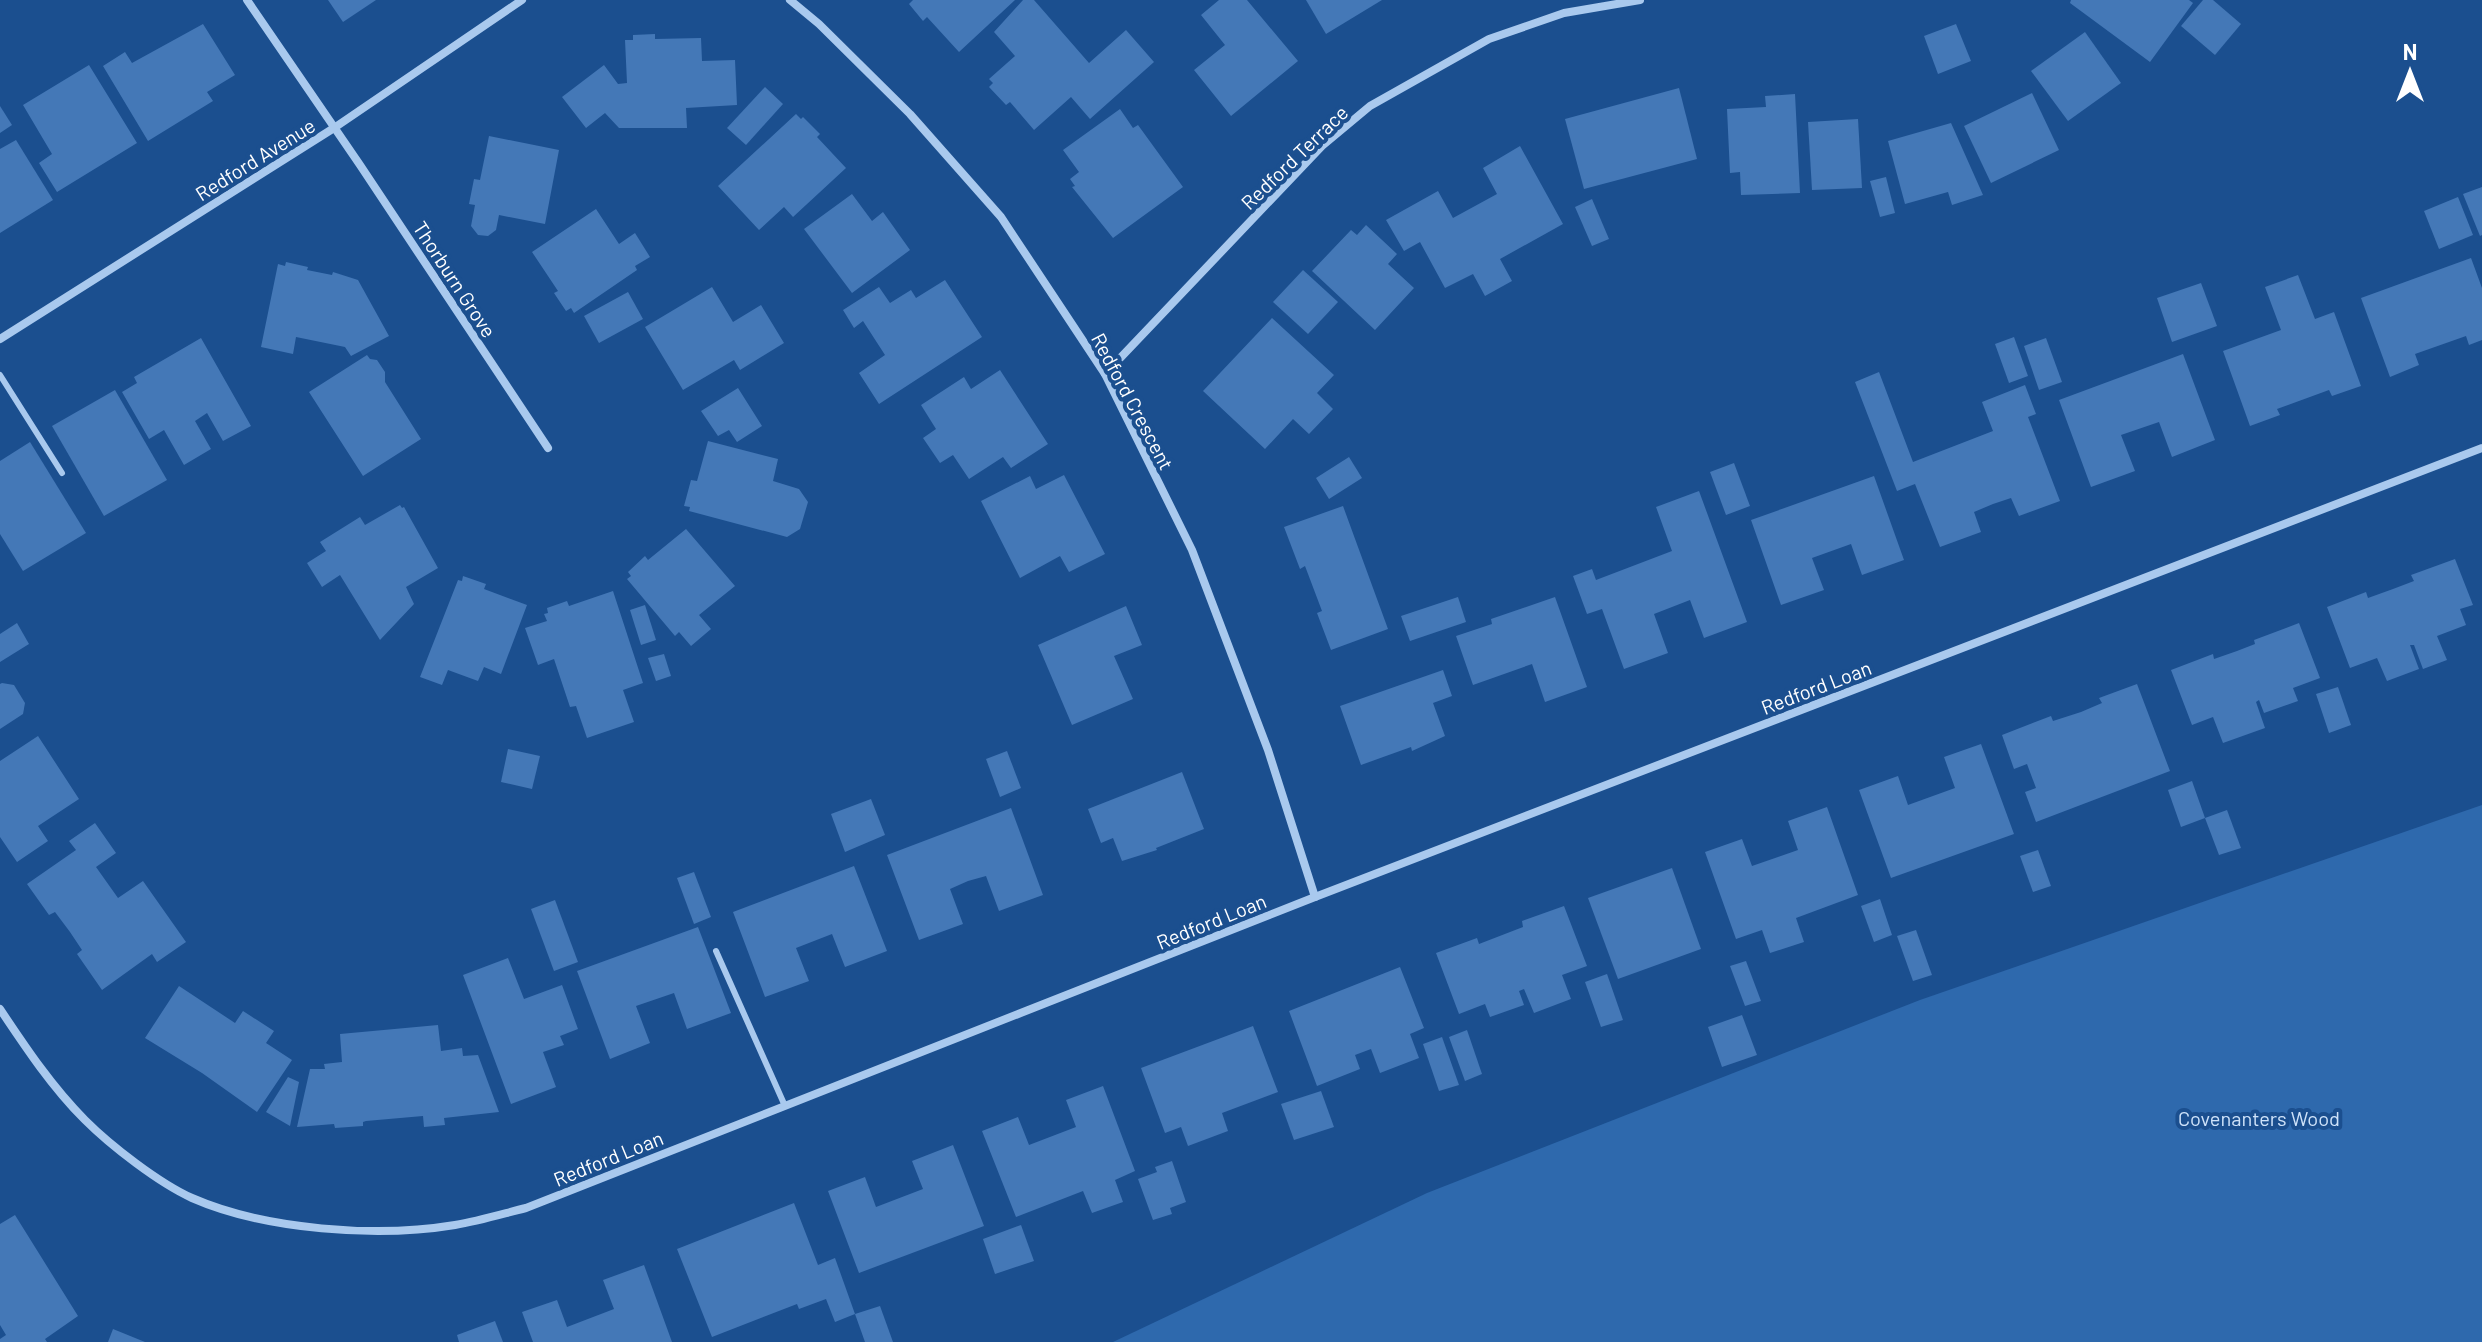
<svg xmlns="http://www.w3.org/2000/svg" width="2482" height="1342" viewBox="0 0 2482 1342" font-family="Barlow,sans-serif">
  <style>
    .green { fill: #2e69ad }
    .building { fill: #4478b7 }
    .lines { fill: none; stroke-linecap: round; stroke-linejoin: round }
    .lane { stroke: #a9c9ee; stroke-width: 6 }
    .street { stroke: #a9c9ee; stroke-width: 8 }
    .labels { text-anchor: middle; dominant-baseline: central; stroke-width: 8; stroke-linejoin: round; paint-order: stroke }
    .street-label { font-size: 20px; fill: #fff; stroke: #1b4f8f }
    .park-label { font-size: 20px; fill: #cfe3fa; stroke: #1b4f8f }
  </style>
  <rect width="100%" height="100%" fill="#1b4f8f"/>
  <polygon class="green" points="2482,805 2482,1342 1113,1342 1427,1193 1920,1000"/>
  <g class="building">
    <polygon points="328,0 376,0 343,22"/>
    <polygon points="913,0 1015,0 959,52 927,17 923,21 909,4"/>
    <polygon points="1023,0 1034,0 1089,63 1126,30 1154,62 1090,119 1071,97 1034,130 1010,102 1006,105 989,87 993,83 989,79 1015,56 994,32"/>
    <polygon points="1219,0 1247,0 1298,61 1231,116 1194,70 1225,45 1201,15"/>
    <polygon points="1306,0 1382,0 1326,34"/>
    <polygon points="2071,0 2189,0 2193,3 2150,62 2070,3"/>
    <polygon points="2203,0 2213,0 2241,24 2215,55 2181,26"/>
    <polygon points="203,24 235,75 207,92 213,101 148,141 103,66 125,52 132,63"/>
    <polygon points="1956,24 1971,61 1938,74 1924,36"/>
    <polygon points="2085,32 2121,83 2068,121 2031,71"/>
    <polygon points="655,34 655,39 701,38 702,61 735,60 737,105 686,108 687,128 619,128 605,113 586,128 562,97 604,65 618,84 627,83 625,40 633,40 633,35"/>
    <polygon points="89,65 137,143 57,192 39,163 52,154 23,105"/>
    <polygon points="765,87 783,104 746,145 727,128"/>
    <polygon points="1679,88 1697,159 1584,189 1565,119"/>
    <polygon points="2032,93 2059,150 1991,183 1964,126"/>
    <polygon points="1795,94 1800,193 1741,195 1740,172 1730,173 1727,109 1766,107 1765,96"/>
    <polygon points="0,106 12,125 0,133"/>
    <polygon points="1120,109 1133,128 1138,125 1183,187 1113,238 1072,187 1075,186 1070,179 1079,172 1063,150"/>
    <polygon points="796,114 801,119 803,117 820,134 817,137 846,168 793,217 784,207 759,230 718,186"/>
    <polygon points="1858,119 1862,188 1812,190 1808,122"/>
    <polygon points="1951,123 1983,195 1952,205 1948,192 1905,204 1888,141"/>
    <polygon points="489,136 559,150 545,224 499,215 496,230 488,236 478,235 471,226 475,205 469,204 474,179 480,180"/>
    <polygon points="16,140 53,200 0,233 0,149"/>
    <polygon points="1520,146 1563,224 1500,259 1512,281 1485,296 1473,274 1445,288 1420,242 1404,251 1386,220 1438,191 1453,218 1497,194 1483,168"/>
    <polygon points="1886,177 1895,213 1880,217 1870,181"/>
    <polygon points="2482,187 2482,235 2480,236 2463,194"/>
    <polygon points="852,194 872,221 883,212 910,250 852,293 804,229"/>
    <polygon points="2458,197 2473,235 2439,249 2424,211"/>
    <polygon points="1592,199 1609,239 1592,246 1575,207"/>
    <polygon points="596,209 619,244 635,233 650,257 635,266 637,270 574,313 571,308 566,311 554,293 558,291 532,252"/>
    <polygon points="1366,225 1397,254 1388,264 1414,288 1375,330 1312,271 1351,230 1357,235"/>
    <polygon points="2471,258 2482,288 2482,340 2469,345 2466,336 2415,354 2419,365 2390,377 2361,298"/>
    <polygon points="286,262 308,267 307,270 332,275 333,272 358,280 389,336 351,356 345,347 296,337 293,354 261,347 278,264 285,266"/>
    <polygon points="1303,270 1338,302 1308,334 1273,302"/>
    <polygon points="2298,275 2315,319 2334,312 2361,386 2332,396 2329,390 2277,409 2280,415 2250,426 2223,351 2281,330 2265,287"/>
    <polygon points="945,280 982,337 879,404 859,373 885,355 863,321 854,328 843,310 879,287 890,303 911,290 916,298"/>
    <polygon points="2201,283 2217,326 2172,342 2157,298"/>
    <polygon points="712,287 733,322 761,305 784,343 740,370 734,360 683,390 645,327"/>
    <polygon points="628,292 643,319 599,343 584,316"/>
    <polygon points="1272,318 1334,375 1317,393 1333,409 1309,434 1293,419 1265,449 1203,391"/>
    <polygon points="2014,337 2028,376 2009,383 1995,344"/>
    <polygon points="201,338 251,426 223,441 207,413 195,421 211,449 184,465 164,430 149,439 122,392 137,383 134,377"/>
    <polygon points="2046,338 2062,382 2039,390 2024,346"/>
    <polygon points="2183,354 2215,440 2172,457 2159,422 2121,435 2135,471 2091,487 2059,400"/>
    <polygon points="367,355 370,359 377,360 385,372 385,382 421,439 363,476 309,392"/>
    <polygon points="1000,370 1048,444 1011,468 1003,457 969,479 953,455 940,463 923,438 936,429 921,405 964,377 971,389"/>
    <polygon points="1879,372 1913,462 1993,431 1982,402 2025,385 2036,414 2028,417 2060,501 2019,516 2011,498 1993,504 1974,512 1981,532 1940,547 1915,484 1897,491 1855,382"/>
    <polygon points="738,388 762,426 737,442 729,430 718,436 701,411"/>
    <polygon points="115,390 167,480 104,516 52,426"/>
    <polygon points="708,441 778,459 773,481 799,489 808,502 800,529 787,537 689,511 690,507 684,506 691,480 697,481"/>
    <polygon points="30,442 86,533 23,571 0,534 0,461"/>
    <polygon points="1349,457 1362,478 1329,499 1316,478"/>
    <polygon points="1734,463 1750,506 1726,515 1710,472"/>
    <polygon points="1064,475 1105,554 1069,572 1060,556 1020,578 981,501 1030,476 1036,489"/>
    <polygon points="1874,476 1904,560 1862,575 1851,544 1812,558 1824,590 1781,605 1751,520"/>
    <polygon points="1699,491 1747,622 1704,638 1690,600 1654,614 1668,653 1624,669 1602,609 1587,614 1573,576 1592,569 1596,580 1672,551 1656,507"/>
    <polygon points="400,505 402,508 404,507 438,568 406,587 414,604 380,640 340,575 322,587 307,563 326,551 320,542 360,517 365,525"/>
    <polygon points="1343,506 1388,629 1331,650 1317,613 1322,611 1305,566 1300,569 1284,527"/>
    <polygon points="686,529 735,586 699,615 711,629 691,646 679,632 675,636 627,579 631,576 628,572 645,556 648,560"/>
    <polygon points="2455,559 2473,605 2460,609 2466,625 2437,636 2447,660 2423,669 2414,645 2410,645 2419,669 2387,681 2377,658 2350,668 2327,607 2366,592 2368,598 2393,589 2414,581 2411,575"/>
    <polygon points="463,576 486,584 484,589 527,605 501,674 484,667 478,681 448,670 442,685 420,677 458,580 462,581"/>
    <polygon points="613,591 643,683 623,690 634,722 587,738 576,706 570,707 554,659 538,665 525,628 547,621 544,614 548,613 547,608 567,601 569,606"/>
    <polygon points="1458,597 1466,622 1410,641 1401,616"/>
    <polygon points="1555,597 1587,687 1545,702 1532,664 1473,685 1456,636 1492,624 1491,619"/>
    <polygon points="645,605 656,640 641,645 630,610"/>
    <polygon points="1126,606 1142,645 1114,656 1133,699 1072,725 1038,645"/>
    <polygon points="17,623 29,644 0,662 0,634"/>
    <polygon points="2299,623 2320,678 2293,688 2298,701 2264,713 2259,700 2256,702 2265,728 2223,743 2213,717 2192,725 2171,670 2213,654 2214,659 2237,651 2255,644 2254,640"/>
    <polygon points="664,654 671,676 656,681 648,658"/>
    <polygon points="1443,670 1452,696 1433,703 1445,736 1412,751 1411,747 1361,765 1340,706"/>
    <polygon points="2,683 14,685 25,703 23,714 0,729 0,684"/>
    <polygon points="2137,684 2170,771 2036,822 2025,792 2036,788 2027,764 2014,769 2002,735 2051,716 2053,721 2081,712 2102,703 2099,698"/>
    <polygon points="2338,687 2351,725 2329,733 2316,694"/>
    <polygon points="38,736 79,799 38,826 48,841 17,862 0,837 0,761"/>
    <polygon points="1981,744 2014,834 1891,878 1859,790 1898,776 1908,805 1955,788 1944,757"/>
    <polygon points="508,749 540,756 532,789 501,782"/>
    <polygon points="1007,751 1021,788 1000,797 986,759"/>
    <polygon points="1182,772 1204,829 1156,848 1157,850 1122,861 1113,838 1101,843 1088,809"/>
    <polygon points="2192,781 2205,818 2181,827 2168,790"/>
    <polygon points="871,799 885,835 845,852 831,814"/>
    <polygon points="1827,807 1858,895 1796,918 1804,942 1770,953 1762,930 1736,939 1705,852 1742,839 1752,866 1778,857 1798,850 1788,821"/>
    <polygon points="1011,808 1043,895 999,911 986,876 968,881 950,889 963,924 919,940 887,855"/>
    <polygon points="2227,810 2241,848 2219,855 2205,818"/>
    <polygon points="95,823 116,853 96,867 118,898 143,881 186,942 157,962 152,954 102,990 77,954 82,950 70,932 55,912 49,915 27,884 76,850 69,841"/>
    <polygon points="2038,850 2051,886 2033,892 2020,856"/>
    <polygon points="854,866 887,951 845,967 832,934 796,948 809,981 765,997 733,912"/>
    <polygon points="1672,868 1701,949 1618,979 1588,898"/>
    <polygon points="694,872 711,917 694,924 677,878"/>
    <polygon points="1880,899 1892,935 1874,942 1861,906"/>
    <polygon points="555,900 578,962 554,971 531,909"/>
    <polygon points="1564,906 1587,966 1562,975 1571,999 1534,1013 1524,989 1519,991 1524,1005 1490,1017 1485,1004 1459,1014 1436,953 1477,938 1479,944 1523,927 1522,921"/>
    <polygon points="698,927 731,1013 687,1029 674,993 636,1006 650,1043 610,1059 577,971"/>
    <polygon points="1916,930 1932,975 1913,981 1897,936"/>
    <polygon points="508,958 524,999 562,985 578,1029 560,1036 564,1045 543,1052 556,1087 511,1104 463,975"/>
    <polygon points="1746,961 1761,1001 1745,1006 1730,966"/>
    <polygon points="1400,967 1424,1028 1410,1034 1419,1058 1380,1073 1371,1049 1355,1055 1360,1069 1317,1086 1289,1011"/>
    <polygon points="1607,974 1623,1020 1601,1027 1585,982"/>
    <polygon points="179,986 235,1023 243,1011 274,1031 266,1043 292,1060 257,1112 202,1073 145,1038"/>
    <polygon points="1742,1015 1757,1055 1722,1067 1708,1027"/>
    <polygon points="438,1025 441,1051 462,1048 463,1056 478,1055 499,1112 444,1118 445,1125 424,1127 423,1116 366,1121 363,1122 363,1126 335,1128 334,1124 297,1127 310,1069 325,1069 324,1064 342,1062 340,1034"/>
    <polygon points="1253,1026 1278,1092 1222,1113 1228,1131 1188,1146 1181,1127 1165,1133 1141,1068"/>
    <polygon points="1467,1030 1482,1074 1465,1081 1449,1037"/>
    <polygon points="1442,1037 1459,1085 1439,1091 1423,1044"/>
    <polygon points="288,1077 299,1082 290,1126 266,1112"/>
    <polygon points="1103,1086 1135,1171 1115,1180 1123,1202 1092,1213 1083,1191 1016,1217 982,1131 1018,1117 1029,1145 1076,1127 1066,1100"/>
    <polygon points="1321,1091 1334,1127 1294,1140 1281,1104"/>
    <polygon points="953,1145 984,1226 859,1273 828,1191 865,1177 876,1207 923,1189 912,1161"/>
    <polygon points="1172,1161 1186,1202 1170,1208 1172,1214 1153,1220 1138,1179 1157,1172 1155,1167"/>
    <polygon points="794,1203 818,1265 835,1258 855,1314 835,1322 826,1299 799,1309 797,1304 712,1337 677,1249"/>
    <polygon points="15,1215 78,1316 45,1339 47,1342 0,1342 0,1339 6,1335 0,1325 0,1224"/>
    <polygon points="1021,1225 1034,1261 995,1274 983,1239"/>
    <polygon points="644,1265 672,1342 533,1342 522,1312 557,1300 567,1327 614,1309 603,1280"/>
    <polygon points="880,1306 893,1342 865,1342 855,1314"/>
    <polygon points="495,1321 503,1342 459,1342 457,1335"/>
    <polygon points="113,1329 145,1342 108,1342"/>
  </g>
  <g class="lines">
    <g class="lane">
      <polyline points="0,375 62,473"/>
      <polyline points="716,951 785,1106"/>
    </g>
    <g class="street">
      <polyline points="247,0 360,165 548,448"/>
      <polyline points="790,0 819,24 910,114 1001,217 1105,374 1192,550 1268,750 1315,897"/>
      <polyline points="0,339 334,128 522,0"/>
      <polyline points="1105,374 1322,146 1370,106 1489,39 1564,13 1640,0"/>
      <path d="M0 1009C26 1048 52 1087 85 1120 111 1146 159 1183 192 1198 265 1230 377 1238 455 1225 479 1221 502 1214 526 1208L1315 897 2482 448"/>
    </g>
  </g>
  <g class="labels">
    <g class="street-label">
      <text transform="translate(1294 157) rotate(-44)">Redford Terrace</text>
      <text transform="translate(255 159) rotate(-32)">Redford Avenue</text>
      <text transform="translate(455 279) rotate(57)">Thorburn Grove</text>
      <text transform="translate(1133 401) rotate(62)">Redford Crescent</text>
      <text transform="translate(1816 687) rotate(-21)">Redford Loan</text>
      <text transform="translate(1211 921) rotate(-22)">Redford Loan</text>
      <text transform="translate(608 1158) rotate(-22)">Redford Loan</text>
    </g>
    <g class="park-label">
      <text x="2259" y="1118">Covenanters Wood</text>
    </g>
  </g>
  <g transform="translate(2410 72)" stroke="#1b4f8f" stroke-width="6" paint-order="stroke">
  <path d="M0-6L14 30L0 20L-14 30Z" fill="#ffffff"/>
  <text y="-12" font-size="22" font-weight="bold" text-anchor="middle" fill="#ffffff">N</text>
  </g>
</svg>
